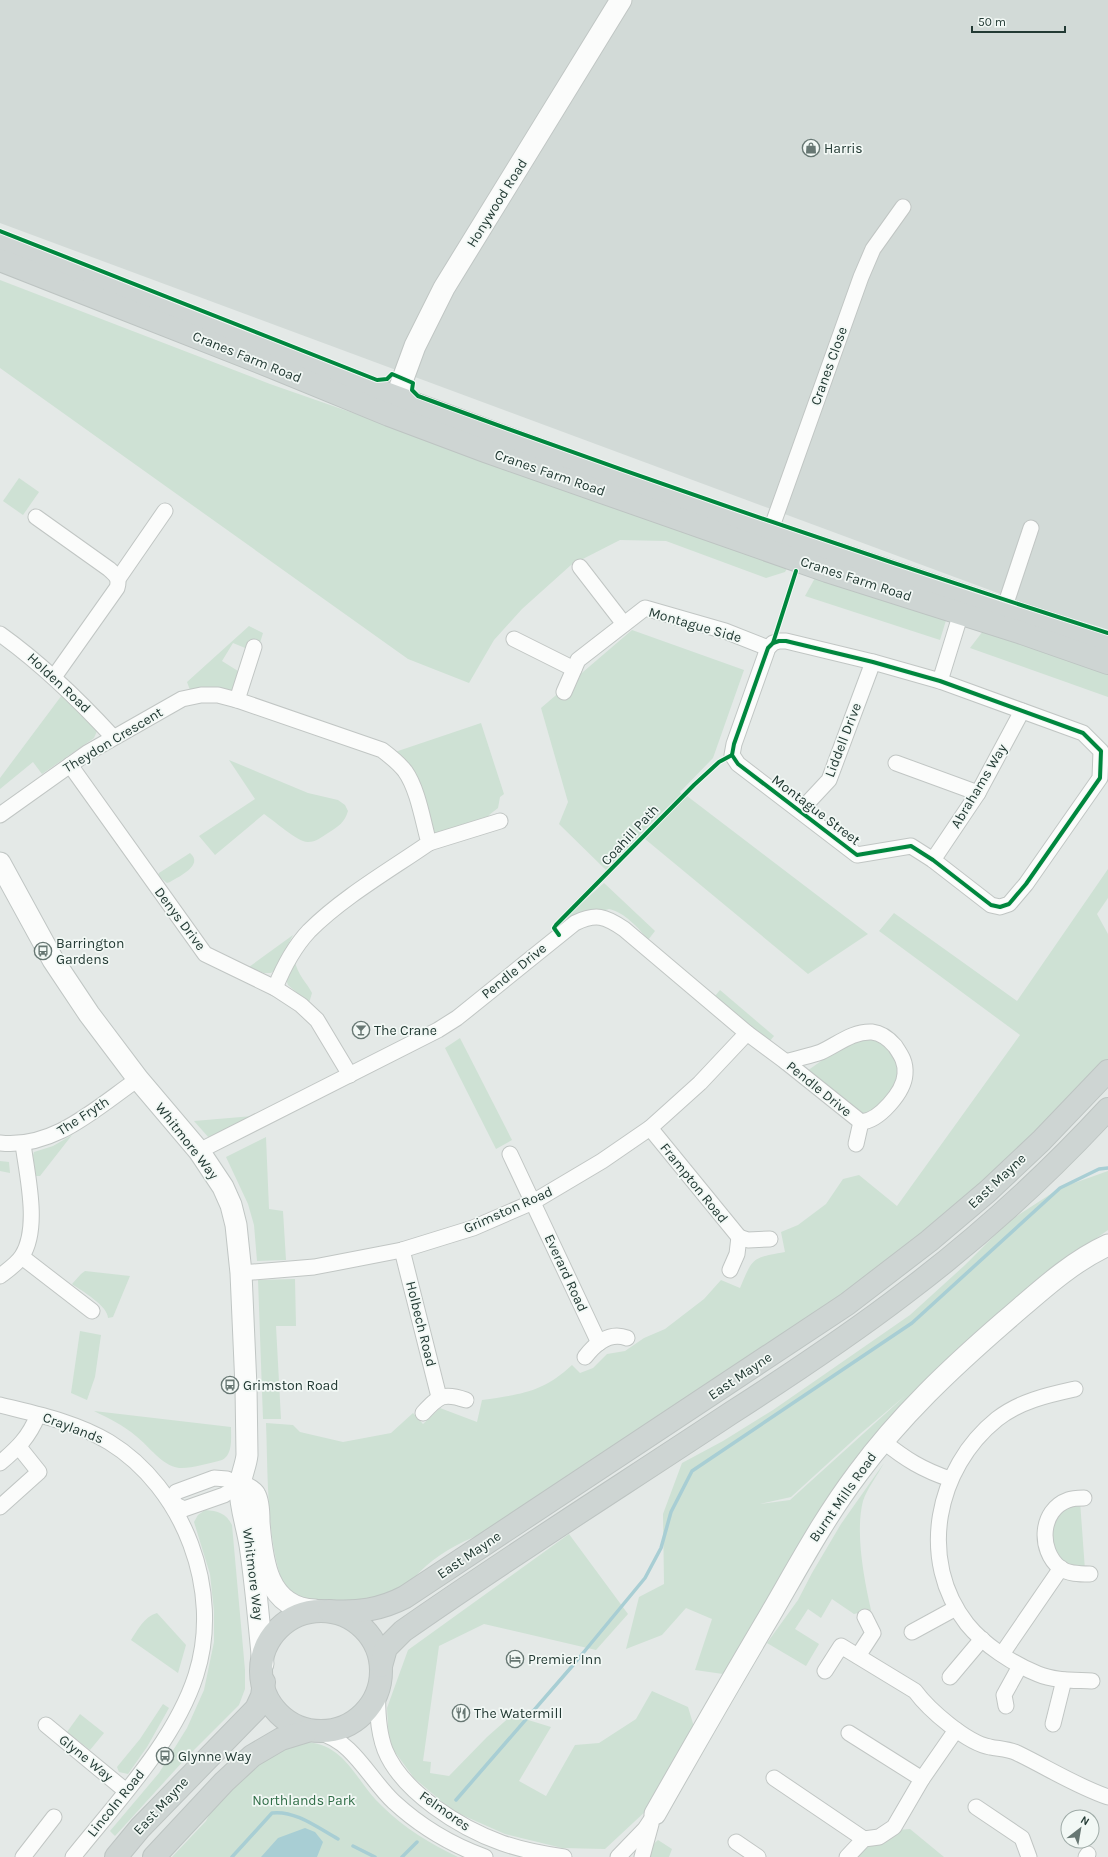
<svg xmlns="http://www.w3.org/2000/svg" width="1108" height="1857" viewBox="0 0 1108 1857" font-family="Karla,sans-serif">
  <style>
    .built { fill: #d2dad7 }
    .green { fill: #cee1d4; fill-rule: evenodd }
    .water { fill: #a8ced4 }
    .lines { fill: none; stroke-linecap: round; stroke-linejoin: round }
    .stream { stroke: #a8ced4; stroke-width: 3.5 }
    .street-casing { stroke: #c1c6c4; stroke-width: 17 }
    .secondary-casing { stroke: #c0c6c4; stroke-width: 23 }
    .primary-casing { stroke: #bdc4c2; stroke-width: 24 }
    .street { stroke: #fbfcfb; stroke-width: 15 }
    .secondary { stroke: #fbfcfb; stroke-width: 21 }
    .primary { stroke: #ced5d3; stroke-width: 22 }
    .cycleway-casing { stroke: #f2f8f5; stroke-width: 6 }
    .cycleway { stroke: #00873e; stroke-width: 4 }
    .labels { text-anchor: middle; dominant-baseline: central; stroke-width: 3.5; stroke-linejoin: round; paint-order: stroke }
    .poi-label { font-size: 14px; fill: #233a34; stroke: #f2f8f5; text-anchor: start }
    .street-label { font-size: 14px; fill: #233a34; stroke: #f2f8f5 }
    .park-label { font-size: 14px; fill: #316e48; stroke: #f2f8f5 }
  </style>
  <rect width="100%" height="100%" fill="#e4e9e7"/>
  <polygon class="built" points="0,0 1108,0 1108,634 0,223"/>
  <g class="green">
    <polygon points="0,280 270,384 789,565 785,572 766,578 666,541 620,540 571,565 522,609 494,640 469,683 408,659 0,368"/>
    <polygon points="19,478 39,492 23,515 3,501"/>
    <polygon points="815,578 947,617 940,640 805,596"/>
    <polygon points="249,626 263,633 259,646 250,650 233,643 222,661 238,671 239,675 234,689 230,691 190,690 187,682"/>
    <polygon points="632,630 744,670 713,758 680,792 682,794 658,816 606,870 559,824 568,802 541,708"/>
    <polygon points="983,631 1108,673 1108,697 970,648"/>
    <polygon points="62,695 94,727 97,731 94,738 42,774 33,762 0,789 0,778"/>
    <polygon points="481,723 504,794 500,797 498,808 489,815 488,819 437,834 433,831 395,752"/>
    <path d="M229 760 308 793 338 800 345 805 348 811C345 822 338 827 328 833 322 837 316 842 308 842 299 843 273 820 264 814L215 855 199 836 255 799Z"/>
    <polygon points="687,796 868,934 808,974 645,839"/>
    <path d="M190 853C204 865 180 876 170 882L167 883 158 876 159 873Z"/>
    <path d="M1108 869V898L1097 914 1108 934V1059L987 1182 908 1250 490 1531C467 1539 444 1550 426 1566 413 1578 403 1591 386 1598 360 1609 325 1603 298 1601 294 1598 287 1593 285 1588 266 1545 268 1471 266 1423L293 1425 300 1432 343 1442 391 1433 413 1413 423 1424 440 1408 477 1422 482 1400C521 1394 542 1393 572 1365L580 1373 593 1368 607 1354 625 1351 644 1338 665 1329 704 1299 721 1280 740 1288C753 1257 752 1258 785 1252L781 1232 798 1225 826 1204 843 1179 859 1175 897 1206 1020 1035 879 931 894 913 1017 1001Z"/>
    <path d="M604 883 655 931 648 940C639 928 624 912 609 909L570 920 566 917Z"/>
    <polygon points="293,935 275,970 271,973 264,973 249,967"/>
    <path d="M295 961C297 974 307 983 312 993L309 1003 288 985C284 976 290 969 295 961Z"/>
    <polygon points="720,990 774,1036 769,1042 715,996"/>
    <path d="M868 1037C890 1039 893 1052 901 1070 891 1095 887 1107 859 1115L807 1071 831 1054Z"/>
    <polygon points="460,1038 512,1140 496,1149 445,1048"/>
    <polygon points="253,1116 210,1139 194,1121"/>
    <polygon points="72,1135 40,1176 36,1176 33,1155 34,1152 53,1146"/>
    <polygon points="266,1137 269,1209 283,1211 286,1260 257,1261 254,1225 248,1204 226,1157"/>
    <polygon points="0,1161 9,1162 10,1173 0,1171"/>
    <path d="M1108 1171V1230L1071 1256 890 1424 751 1647 723 1674 695 1670 712 1619 686 1608 662 1635 626 1649 639 1597 664 1584 663 1514 682 1463 723 1441 773 1410 910 1315 965 1265 1009 1221 1060 1188ZM906 1395 790 1500 760 1504 791 1497 860 1434Z"/>
    <path d="M85 1271 130 1276 113 1317 108 1318C108 1306 82 1291 72 1284L81 1274Z"/>
    <polygon points="295,1279 296,1326 276,1326 281,1419 263,1419 258,1280"/>
    <polygon points="80,1331 101,1335 95,1377 87,1400 71,1393"/>
    <path d="M94 1411 231 1427C231 1438 233 1455 222 1460 210 1463 190 1469 179 1468 161 1465 150 1447 136 1436 123 1425 108 1418 94 1411Z"/>
    <path d="M884 1463C878 1474 867 1489 863 1501 855 1532 864 1579 871 1610L854 1614 832 1599 821 1618 808 1609 795 1629 819 1644 806 1666 767 1643 798 1600 812 1573 841 1524Z"/>
    <path d="M1080 1501 1085 1570C1066 1565 1044 1552 1052 1528 1054 1524 1055 1520 1057 1517 1063 1509 1072 1505 1080 1501Z"/>
    <path d="M205 1510C218 1511 226 1513 232 1525L245 1670V1689L239 1705 186 1758 115 1836 110 1831 159 1773 187 1728 204 1690 214 1642V1611L210 1574 194 1522 198 1515Z"/>
    <polygon points="569,1534 628,1614 596,1650 484,1624 439,1646 423,1761 431,1762 430,1773 449,1776 487,1737 512,1715 551,1727 519,1781 546,1796 575,1745 599,1743 636,1719 652,1691 688,1707 695,1730 648,1809 605,1849 562,1848 505,1834 453,1811 414,1778 389,1744 387,1708 408,1650"/>
    <path d="M157 1613 186 1645 178 1673 131 1640C138 1629 144 1617 157 1613Z"/>
    <polygon points="163,1704 169,1708 147,1747 128,1774 119,1772 117,1767 140,1739"/>
    <polygon points="80,1714 104,1733 90,1750 67,1732"/>
    <path d="M308 1742C347 1746 356 1782 382 1806 404 1828 431 1844 458 1857H172L206 1821 216 1801 270 1753Z"/>
    <polygon points="910,1829 944,1857 853,1857 857,1850 897,1830"/>
    <polygon points="658,1840 672,1849 669,1857 648,1857 648,1849"/>
  </g>
  <polygon class="water" points="305,1828 315,1832 323,1842 317,1857 261,1857 278,1838"/>
  <g class="lines">
    <g class="stream">
      <polyline points="456,1800 574,1664 645,1578 661,1548 671,1512 692,1471 912,1323 1060,1188 1099,1169 1108,1168"/>
      <polyline points="353,1846 375,1857"/>
      <path d="M232 1857 272 1813C295 1810 318 1828 338 1839"/>
      <polyline points="402,1857 417,1842"/>
    </g>
    <defs>
      <g id="street">
        <path d="M36 517 109 569C116 575 120 579 117 588L54 677"/>
        <polyline points="770,532 861,277 873,249 903,207"/>
        <polyline points="580,567 624,624"/>
        <polyline points="118,579 165,511"/>
        <polyline points="1004,609 1031,528"/>
        <path d="M0 634C42 664 78 699 113 737"/>
        <polyline points="514,639 574,669"/>
        <polygon points="779,641 786,641 873,662 940,681 1083,733 1101,751 1100,778 1026,884 1009,904 1000,907 991,905 933,860 911,846 857,855 738,764 732,755 734,744 768,648 773,643"/>
        <polyline points="940,681 961,613"/>
        <polyline points="564,692 578,660 645,608 725,631 768,648"/>
        <polyline points="237,700 254,647"/>
        <polyline points="896,763 978,793"/>
        <polyline points="70,765 205,954 275,988 301,1005 317,1020 350,1075"/>
        <polyline points="801,810 829,780 873,662"/>
        <path d="M0 815 87 753 182 699 201 695H218L237 700 382 750C390 756 398 762 405 771 418 789 423 822 429 843 390 870 343 897 309 931 294 947 283 968 275 988"/>
        <polyline points="429,843 500,821"/>
        <polyline points="933,860 978,793 1022,711"/>
        <path d="M786 1062C798 1058 810 1056 821 1052 838 1044 853 1031 872 1032 881 1033 889 1039 895 1046 901 1055 906 1062 905 1074 904 1092 879 1121 861 1122"/>
        <polyline points="650,1128 739,1237"/>
        <path d="M0 1143C54 1149 96 1108 138 1079"/>
        <polyline points="856,1144 861,1122"/>
        <path d="M199 1151 438 1030 457 1018 575 923C596 913 605 916 624 929L747 1033 786 1062 861 1122"/>
        <polyline points="510,1154 599,1343"/>
        <polyline points="739,1237 748,1240 770,1239"/>
        <polyline points="402,1250 439,1397"/>
        <polyline points="22,1257 92,1311"/>
        <polyline points="730,1270 737,1254 739,1237"/>
        <polyline points="241,1273 314,1267 402,1250 473,1228 533,1202 602,1161 650,1128 700,1083 747,1033"/>
        <path d="M0 1276C8 1270 17 1264 22 1256 40 1228 27 1175 23 1144"/>
        <path d="M585 1357C595 1344 609 1331 627 1338"/>
        <path d="M1075 1389C1048 1395 1020 1401 997 1419 936 1468 917 1560 967 1624 984 1645 1013 1664 1038 1674 1055 1681 1074 1680 1092 1681"/>
        <path d="M0 1405C36 1414 76 1422 109 1442 184 1488 223 1591 196 1675 175 1741 116 1803 73 1857"/>
        <path d="M423 1413C439 1396 443 1392 466 1400"/>
        <path d="M883 1441C905 1459 923 1470 950 1479"/>
        <path d="M0 1463C18 1448 29 1437 38 1415"/>
        <path d="M1084 1498C1079 1498 1073 1498 1068 1500 1040 1510 1038 1550 1060 1568 1068 1574 1080 1574 1090 1574"/>
        <polyline points="170,1502 176,1492 214,1478 227,1479 240,1485"/>
        <polyline points="170,1502 184,1509 224,1495 240,1485"/>
        <polyline points="0,1507 39,1472 19,1447"/>
        <polyline points="912,1632 956,1608"/>
        <polyline points="1002,1654 1061,1568"/>
        <polyline points="858,1656 873,1633 865,1617"/>
        <path d="M825 1671 841 1646 915 1691C929 1710 967 1743 990 1747 1000 1749 1008 1749 1017 1753 1048 1768 1076 1786 1108 1797"/>
        <polyline points="950,1677 982,1639"/>
        <path d="M378 1683C377 1705 377 1729 385 1750 402 1792 460 1828 502 1843 522 1850 543 1854 564 1857"/>
        <polyline points="1006,1706 1004,1695 1020,1666"/>
        <polyline points="1053,1724 1064,1680"/>
        <polyline points="46,1725 126,1791"/>
        <path d="M320 1733C353 1741 370 1780 394 1802 420 1826 452 1845 485 1857"/>
        <polyline points="849,1733 922,1779"/>
        <polyline points="774,1778 864,1839"/>
        <polyline points="976,1807 1022,1838 1029,1857"/>
        <polyline points="736,1842 758,1857"/>
        <polyline points="23,1857 54,1817"/>
        <polyline points="618,1857 645,1829 655,1814"/>
        <polyline points="642,1857 651,1824"/>
        <polyline points="847,1857 864,1839 879,1837 894,1827 922,1779 956,1730"/>
        <polyline points="1086,1857 1088,1854"/>
      </g>
      <g id="secondary">
        <polyline points="390,414 415,346 444,288 621,0"/>
        <path d="M0 863 53 960 89 1014 138 1079 199 1151 223 1187 231 1205 236 1225 241 1273 246 1387 247 1455C246 1466 240 1477 240 1488 240 1507 247 1526 250 1545 256 1585 259 1624 263 1664"/>
        <path d="M240 1485C245 1488 252 1489 255 1495 259 1502 259 1514 259 1522 262 1560 267 1609 315 1610"/>
        <path d="M655 1814C693 1747 731 1681 770 1615 798 1567 824 1518 858 1473 900 1416 951 1368 1004 1322 1037 1294 1069 1263 1108 1245"/>
      </g>
      <g id="primary">
        <polyline points="0,242 361,384 678,501 1108,643"/>
        <polyline points="0,260 272,367 389,415 485,451 827,571 1022,633 1108,663"/>
        <circle cx="321" cy="1671" r="60"/>
        <path d="M329 1611C357 1613 380 1610 405 1597L847 1304 929 1241 988 1191 1041 1141 1108 1071"/>
        <path d="M381 1666 386 1648 403 1631C510 1556 621 1486 731 1413 790 1375 849 1336 905 1293 978 1238 1046 1176 1108 1109"/>
        <polyline points="116,1857 140,1828 256,1709 262,1696 264,1682"/>
        <polyline points="154,1857 224,1782 252,1756 281,1739 307,1731"/>
      </g>
    </defs>
    <use href="#street" class="street-casing"/>
    <use href="#secondary" class="secondary-casing"/>
    <use href="#primary" class="primary-casing"/>
    <use href="#street" class="street"/>
    <use href="#secondary" class="secondary"/>
    <use href="#primary" class="primary"/>
    <defs>
      <g id="cycleway">
        <path d="M0 231 377 380 387 379 392 374 413 383 412 390 418 396C646 480 876 559 1108 633"/>
        <polygon points="779,641 786,641 873,662 940,681 1083,733 1101,751 1100,778 1026,884 1009,904 1000,907 991,905 933,860 911,846 857,855 738,764 732,755 734,744 768,648 773,643"/>
        <polyline points="773,643 796,571"/>
        <polyline points="559,935 554,928 556,925 694,785 719,762 732,755"/>
      </g>
    </defs>
    <use href="#cycleway" class="cycleway-casing"/>
    <use href="#cycleway" class="cycleway"/>
  </g>
  <defs>
    <symbol id="shop-ring" viewBox="-11 -11 22 22"><circle r="9.5" fill="#f2f8f5" stroke="#677773" stroke-width="1.5"/><path d="M-5-2.5h2.3a2.7 3.5 0 0 1 5.4 0H5L5.5 6h-11ZM-1.5-2.5h3a1.5 2.3 0 0 0-3 0Z" fill="#677773"/></symbol>
    <symbol id="bus-ring" viewBox="-11 -11 22 22"><circle r="9.5" fill="#f2f8f5" stroke="#677773" stroke-width="1.5"/><path d="M-5-6H5V4H4V6H2V4H-2V6H-4V4H-5ZM-3.5-4V0h7V-4ZM-3.5 1.2v1.5H-2V1.2ZM2 1.2v1.5H3.5V1.2Z" fill="#677773"/></symbol>
    <symbol id="bar-ring" viewBox="-11 -11 22 22"><circle r="9.5" fill="#f2f8f5" stroke="#677773" stroke-width="1.5"/><path d="M-6-5H6L.8 .8V4.5H3.5V6h-7V4.5H-.8V.8Z" fill="#677773"/></symbol>
    <symbol id="hotel-ring" viewBox="-11 -11 22 22"><circle r="9.5" fill="#f2f8f5" stroke="#677773" stroke-width="1.5"/><path d="M-6-4.5h1.5V1H6V5H4.5V3h-9V5H-6ZM-4 0a1.8 1.8 0 1 1 3.6 0ZM.5 0V-2.5h3Q6-2.5 6 0Z" fill="#677773"/></symbol>
    <symbol id="restaurant-ring" viewBox="-11 -11 22 22"><circle r="9.5" fill="#f2f8f5" stroke="#677773" stroke-width="1.5"/><path d="M-5-6h1v4h1v-4h1v4h1v-4h1v5L-1.5 .5V6h-2V.5L-5-1ZM5-6V6H3V1.5H1.5Q1.5-4 5-6Z" fill="#677773"/></symbol>
  </defs>
  <g fill-rule="evenodd">
    <use href="#shop-ring" x="801" y="138" width="20" height="20"/>
    <use href="#bus-ring" x="33" y="941" width="20" height="20"/>
    <use href="#bar-ring" x="351" y="1020" width="20" height="20"/>
    <use href="#bus-ring" x="220" y="1375" width="20" height="20"/>
    <use href="#hotel-ring" x="505" y="1649" width="20" height="20"/>
    <use href="#restaurant-ring" x="451" y="1703" width="20" height="20"/>
    <use href="#bus-ring" x="155" y="1746" width="20" height="20"/>
  </g>
  <g class="labels">
    <g class="poi-label">
      <text x="824" y="148">Harris</text>
      <text x="56" y="943">Barrington<tspan x="56" dy="16">Gardens</tspan></text>
      <text x="374" y="1030">The Crane</text>
      <text x="243" y="1385">Grimston Road</text>
      <text x="528" y="1659">Premier Inn</text>
      <text x="474" y="1713">The Watermill</text>
      <text x="178" y="1756">Glynne Way</text>
    </g>
    <g class="street-label">
      <text transform="translate(497 203) rotate(-58)">Honywood Road</text>
      <text transform="translate(247 357) rotate(22)">Cranes Farm Road</text>
      <text transform="translate(829 366) rotate(-70)">Cranes Close</text>
      <text transform="translate(550 473) rotate(19)">Cranes Farm Road</text>
      <text transform="translate(856 579) rotate(18)">Cranes Farm Road</text>
      <text transform="translate(695 625) rotate(16)">Montague Side</text>
      <text transform="translate(59 683) rotate(43)">Holden Road</text>
      <text transform="translate(113 740) rotate(-31)">Theydon Crescent</text>
      <text transform="translate(843 740) rotate(-69)">Liddell Drive</text>
      <text transform="translate(979 786) rotate(-59)">Abrahams Way</text>
      <text transform="translate(816 810) rotate(37)">Montague Street</text>
      <text transform="translate(630 835) rotate(-47)">Coahill Path</text>
      <text transform="translate(180 919) rotate(53)">Denys Drive</text>
      <text transform="translate(514 971) rotate(-39)">Pendle Drive</text>
      <text transform="translate(819 1089) rotate(39)">Pendle Drive</text>
      <text transform="translate(83 1116) rotate(-33)">The Fryth</text>
      <text transform="translate(187 1141) rotate(52)">Whitmore Way</text>
      <text transform="translate(997 1181) rotate(-43)">East Mayne</text>
      <text transform="translate(694 1183) rotate(51)">Frampton Road</text>
      <text transform="translate(508 1210) rotate(-24)">Grimston Road</text>
      <text transform="translate(566 1273) rotate(65)">Everard Road</text>
      <text transform="translate(421 1324) rotate(76)">Holbech Road</text>
      <text transform="translate(740 1376) rotate(-34)">East Mayne</text>
      <text transform="translate(73 1428) rotate(21)">Craylands</text>
      <text transform="translate(843 1497) rotate(-55)">Burnt Mills Road</text>
      <text transform="translate(469 1555) rotate(-34)">East Mayne</text>
      <text transform="translate(253 1574) rotate(83)">Whitmore Way</text>
      <text transform="translate(86 1758) rotate(39)">Glyne Way</text>
      <text transform="translate(116 1803) rotate(-51)">Lincoln Road</text>
      <text transform="translate(161 1806) rotate(-47)">East Mayne</text>
      <text transform="translate(445 1811) rotate(35)">Felmores</text>
    </g>
    <g class="park-label">
      <text x="304" y="1800">Northlands Park</text>
    </g>
  </g>
  <g transform="translate(1080 1829) rotate(31)"><circle r="19" fill="#f2f8f5" stroke="#9faca8"/>
  <path d="M0-3L7 15L0 10L-7 15Z" fill="#677773"/>
  <text y="-6" font-size="11" font-weight="bold" text-anchor="middle" fill="#233a34">N</text>
  </g>
  <path d="M972 26v6h93v-6" fill="none" stroke="#233a34" stroke-width="2"/>
  <text x="978" y="26" font-size="12" fill="#233a34" stroke="#f2f8f5" stroke-width="3" paint-order="stroke">50 m</text>
</svg>
